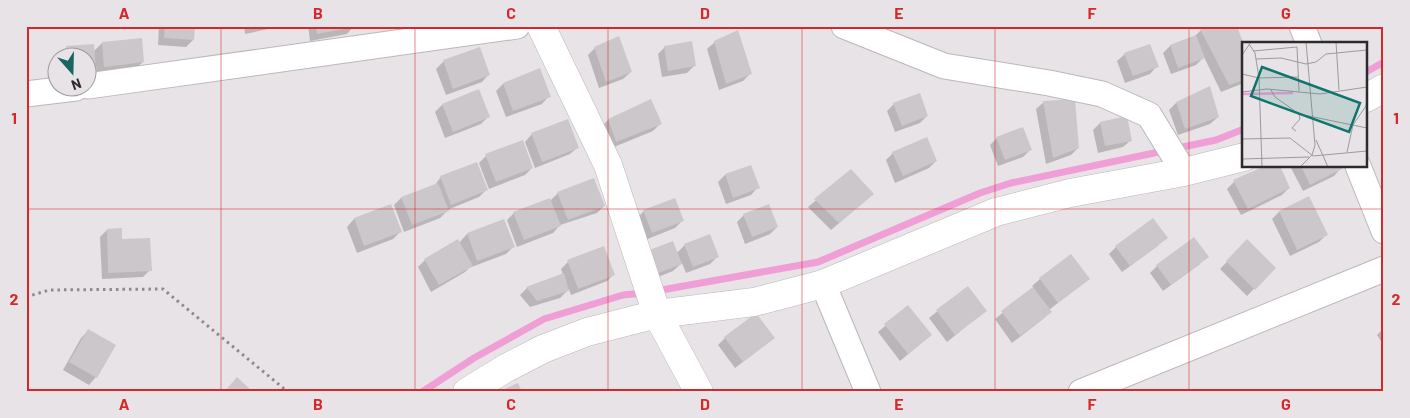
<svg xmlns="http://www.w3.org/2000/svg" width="1410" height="418" viewBox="0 0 1410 418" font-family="Barlow,sans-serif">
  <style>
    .shadow { fill: #0003 }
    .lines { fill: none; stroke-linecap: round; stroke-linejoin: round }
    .stream { stroke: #ef9fd6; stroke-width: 7 }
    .building { fill: #ccc7ca }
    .minor-casing { stroke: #bbb7ba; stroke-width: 27 }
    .tertiary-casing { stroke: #bbb7ba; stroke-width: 29 }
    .path { stroke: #8d8a8c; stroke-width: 3; stroke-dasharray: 2.5 4; stroke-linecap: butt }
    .minor { stroke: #fff; stroke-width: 25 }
    .tertiary { stroke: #fff; stroke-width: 28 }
    .grid { fill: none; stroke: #d62828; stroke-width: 1; stroke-opacity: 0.55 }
    .inset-river { fill: none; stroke: #ef9fd6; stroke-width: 2.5 }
    .inset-road { fill: none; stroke: #9d999c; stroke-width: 1 }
    .view { fill: #0f766e; fill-opacity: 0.15; stroke: #0f766e; stroke-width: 2.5 }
    .inset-edge { fill: none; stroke: #2c2b2c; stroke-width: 2.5 }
    .neatline { fill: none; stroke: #d62828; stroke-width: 2 }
    .grid-label { font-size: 16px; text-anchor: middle; font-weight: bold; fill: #d62828 }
  </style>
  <rect width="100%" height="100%" fill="#e8e3e6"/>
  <g class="shadow">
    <polygon points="159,26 194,26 193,40 186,47 158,45"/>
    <polygon points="244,26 283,26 245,34"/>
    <polygon points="308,26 354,26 347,34 310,41"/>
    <polygon points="1201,30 1244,49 1244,83 1221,92 1204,57 1196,65 1171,74 1163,53 1170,46 1194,37"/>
    <polygon points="715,42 750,74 743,81 719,90 707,49"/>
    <polygon points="102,43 143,62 135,69 97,73 96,66 88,75 88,58 60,58 60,54 67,47 93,52"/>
    <polygon points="665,47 695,65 687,73 662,77 658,54"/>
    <polygon points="479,48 489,74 482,82 446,95 436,69 443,62"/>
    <polygon points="595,48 631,72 623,79 599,88 588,55"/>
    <polygon points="1125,54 1157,66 1150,74 1125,83 1117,61"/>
    <polygon points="503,84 549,96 542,104 506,117 496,91"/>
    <polygon points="1209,88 1218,117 1210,124 1178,135 1169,110 1176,103"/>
    <polygon points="650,101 660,124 653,131 609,149 601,127 608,120"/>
    <polygon points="1044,102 1078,148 1071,155 1046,164 1036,109"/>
    <polygon points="894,104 927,116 920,123 895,132 887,111"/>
    <polygon points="442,105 488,117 481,124 445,138 435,112"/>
    <polygon points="1100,123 1131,140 1123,147 1098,153 1093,130"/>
    <polygon points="532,134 578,147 570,154 535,168 525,142"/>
    <polygon points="997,138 1030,150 1023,157 998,166 990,145"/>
    <polygon points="893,153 936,161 929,168 895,183 886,160"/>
    <polygon points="486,156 532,168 525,175 489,189 479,163"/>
    <polygon points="750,166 758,187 751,195 726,204 718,182 725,175"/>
    <polygon points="1292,166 1340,166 1341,168 1334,176 1303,191 1291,168"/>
    <polygon points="851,171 865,201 831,230 808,207"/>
    <polygon points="441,177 486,190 479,197 447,210 447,211 440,218 404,232 394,205 401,198 434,186"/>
    <polygon points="1234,182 1289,188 1282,195 1241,215 1227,189"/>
    <polygon points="558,193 604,206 597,213 560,225 553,233 517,247 507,220 514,213 550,201"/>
    <polygon points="1309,198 1327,234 1319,242 1290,256 1272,219 1279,212"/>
    <polygon points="390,206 400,232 393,239 357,253 347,227 354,219"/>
    <polygon points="644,211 682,221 675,228 645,240 637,218"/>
    <polygon points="744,215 777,227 770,234 745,244 737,222"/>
    <polygon points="503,220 513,247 506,254 469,268 465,272 431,292 418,267 425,260 458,241 459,243 467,234"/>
    <polygon points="107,230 121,240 150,270 143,277 102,279 100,237"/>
    <polygon points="1247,241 1274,268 1247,296 1220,269"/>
    <polygon points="685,245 717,257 710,264 686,273 682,263 673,271 648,281"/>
    <polygon points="1159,245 1122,272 1109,254 1116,247"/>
    <polygon points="1071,256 1088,279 1049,310 1050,312 1043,319 1012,343 995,319 1034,288 1032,286 1040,279"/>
    <polygon points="568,262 614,274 607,281 571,295 569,289 560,298 530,307 520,295 527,288 563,275 561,269"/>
    <polygon points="1200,264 1163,291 1150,273 1157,266"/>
    <polygon points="967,288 985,311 947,342 929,318"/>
    <polygon points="908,307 931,335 900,361 878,332"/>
    <polygon points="1384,328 1384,346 1377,335"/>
    <polygon points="88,331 114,345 96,377 89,385 63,370 81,338"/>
    <polygon points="725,338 774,338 735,368 718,345"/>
  </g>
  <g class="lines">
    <g class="stream">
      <polyline points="1366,72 1384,62"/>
      <polyline points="656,291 818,262 980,193 1011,183 1216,140 1244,129"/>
      <polyline points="422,392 474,358 544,319 623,295 643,293"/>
    </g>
  </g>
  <g class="building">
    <polygon points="165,26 195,26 194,40 164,38"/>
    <polygon points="316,26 354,26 354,27 317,34"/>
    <polygon points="1206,26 1237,26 1244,45 1244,80 1229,85 1200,29"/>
    <polygon points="738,30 752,74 726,84 714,41"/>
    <polygon points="1196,35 1205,58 1178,68 1170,45"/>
    <polygon points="619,36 632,72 606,82 594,47"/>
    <polygon points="142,38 144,62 104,67 102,42"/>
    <polygon points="692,41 696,66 668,71 664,46"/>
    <polygon points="94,44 96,69 88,70 88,58 67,58 66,46"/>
    <polygon points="1150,44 1159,67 1133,76 1124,53"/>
    <polygon points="480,47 490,75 453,89 443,60"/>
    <polygon points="540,68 551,97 513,111 503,83"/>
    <polygon points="1210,86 1219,117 1185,129 1176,102"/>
    <polygon points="479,89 490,117 453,132 442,104"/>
    <polygon points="920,93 928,116 902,126 893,103"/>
    <polygon points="651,99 662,124 616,142 608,119"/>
    <polygon points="1075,99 1079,148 1053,158 1043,101"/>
    <polygon points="1127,116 1132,141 1105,146 1100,122"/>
    <polygon points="568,119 579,148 542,162 531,133"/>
    <polygon points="1023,127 1032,150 1005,160 996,137"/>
    <polygon points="927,137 937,161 903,176 892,152"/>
    <polygon points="523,140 533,168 496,182 485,154"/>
    <polygon points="477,162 488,190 451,205 440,176"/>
    <polygon points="751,165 760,188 733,198 725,174"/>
    <polygon points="1265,166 1280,166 1290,188 1248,209 1233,180"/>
    <polygon points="1301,166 1341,166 1342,169 1310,185"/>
    <polygon points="851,169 874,194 839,223 814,199"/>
    <polygon points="594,178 605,206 568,220 557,192"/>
    <polygon points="438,183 449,211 412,225 401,197"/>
    <polygon points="1309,196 1328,235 1297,250 1279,211"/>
    <polygon points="550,198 561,226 524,240 513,212"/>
    <polygon points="675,198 684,221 652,233 643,210"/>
    <polygon points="391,204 402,232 364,246 354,218"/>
    <polygon points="769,204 778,227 752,237 743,214"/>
    <polygon points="1153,218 1168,238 1130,266 1115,246"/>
    <polygon points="504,219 515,247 477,261 467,233"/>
    <polygon points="122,228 122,239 150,238 152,271 108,273 107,229"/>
    <polygon points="710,234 719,257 693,267 684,244"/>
    <polygon points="1194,237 1209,257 1171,285 1156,265"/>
    <polygon points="458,239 473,266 439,285 424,259"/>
    <polygon points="1247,239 1276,268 1255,290 1226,261"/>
    <polygon points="673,241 682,264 656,274 647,251"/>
    <polygon points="604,246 615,275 578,289 567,260"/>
    <polygon points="1071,254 1090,279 1058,303 1039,278"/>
    <polygon points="564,273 569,291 537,301 526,287"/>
    <polygon points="968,286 987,311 955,335 936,310"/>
    <polygon points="1033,287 1052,312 1020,336 1001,311"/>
    <polygon points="908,305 932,335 908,354 884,324"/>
    <polygon points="756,313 775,338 743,362 724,337"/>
    <polygon points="88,329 116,345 97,378 69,362"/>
    <polygon points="237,377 253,392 224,392"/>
    <polygon points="518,383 522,392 498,392"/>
  </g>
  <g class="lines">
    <defs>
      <g id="minor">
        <polyline points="844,26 944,66 1049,83 1102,94 1149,115 1184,172"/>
        <polyline points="1302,26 1309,44"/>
        <polyline points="88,86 517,26"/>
        <polyline points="26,94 76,88"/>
        <polyline points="1358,166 1384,231"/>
        <polyline points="823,284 868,392"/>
        <polyline points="1081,392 1384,269"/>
      </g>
      <g id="tertiary">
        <polyline points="541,26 608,165 657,314 699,392"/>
        <polyline points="1366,98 1384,88"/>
        <polyline points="467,392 506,368 543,349 587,332 657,314 754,302 823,284 996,212 1070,193 1184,172 1244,157"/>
      </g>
    </defs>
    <use href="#minor" class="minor-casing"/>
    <use href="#tertiary" class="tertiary-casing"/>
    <polyline class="path" points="26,297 49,290 163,289 288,392"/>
    <use href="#minor" class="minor"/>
    <use href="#tertiary" class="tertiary"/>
  </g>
  <path class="grid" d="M221 26V392M415 26V392M608 26V392M802 26V392M995 26V392M1189 26V392M26 209H1384"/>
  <g transform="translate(1242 42)">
    <rect width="125" height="125" fill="#e8e3e6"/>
    <path class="inset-river" d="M0 52 51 51"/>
    <path class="inset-road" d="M94 0 97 48M7 2 13 11 17 36 20 125M11 9 55 5 57 49M0 13 9 0M14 17 39 16 64 22 74 20 84 12 125 8M0 32 17 36 56 35M29 48 33 55 57 72 125 86M0 50 25 47 78 52 125 45M54 89 50 86 58 77 57 72M0 97 48 96 71 114 125 109M74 98 86 125M105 110 111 83 124 64 125 56M0 117 67 115M58 125 70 113 73 103 64 0"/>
    <path class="view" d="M20 25 118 61 107 90 9 54Z"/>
    <rect width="125" height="125" class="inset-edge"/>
  </g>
  <rect width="1410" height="418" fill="none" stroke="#e8e3e6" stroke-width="55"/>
  <g transform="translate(72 72) rotate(160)"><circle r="24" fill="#e8e3e6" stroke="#9d999c"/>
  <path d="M0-4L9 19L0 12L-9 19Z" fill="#196661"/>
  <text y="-8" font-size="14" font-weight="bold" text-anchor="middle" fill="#2c2b2c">N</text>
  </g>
  <rect x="28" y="28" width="1354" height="362" class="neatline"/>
  <g class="grid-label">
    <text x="124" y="19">A</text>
    <text x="318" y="19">B</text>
    <text x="511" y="19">C</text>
    <text x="705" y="19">D</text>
    <text x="899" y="19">E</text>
    <text x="1092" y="19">F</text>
    <text x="1286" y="19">G</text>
    <text x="14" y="124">1</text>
    <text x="1396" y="124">1</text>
    <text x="14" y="305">2</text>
    <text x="1396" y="305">2</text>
    <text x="124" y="410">A</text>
    <text x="318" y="410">B</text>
    <text x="511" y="410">C</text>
    <text x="705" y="410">D</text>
    <text x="899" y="410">E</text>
    <text x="1092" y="410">F</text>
    <text x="1286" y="410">G</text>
  </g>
</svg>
